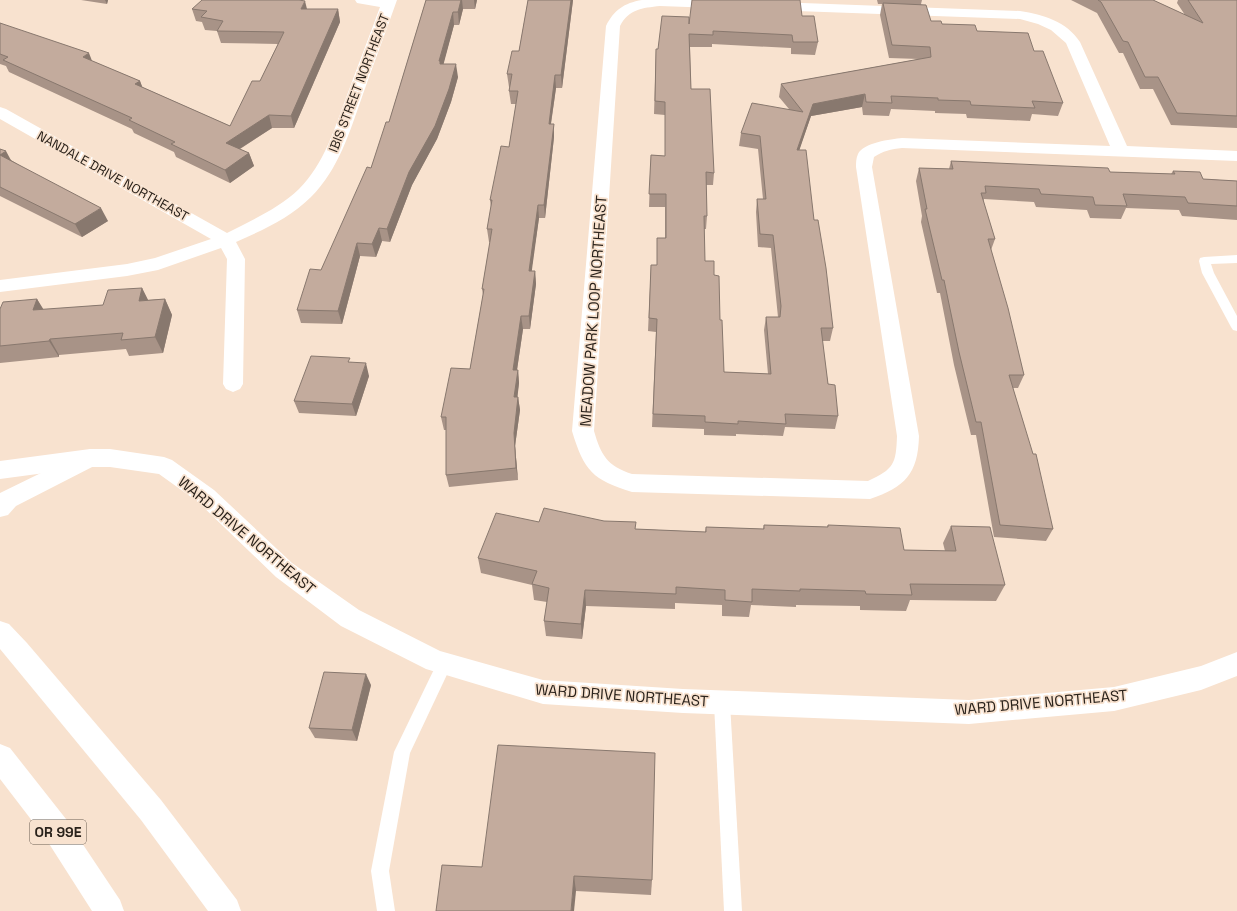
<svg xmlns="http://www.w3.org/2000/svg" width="1237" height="911" viewBox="0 0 1237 911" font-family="'Space Grotesk',sans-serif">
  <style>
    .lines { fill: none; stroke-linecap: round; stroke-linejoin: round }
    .lane { fill: #fff; fill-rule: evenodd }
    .street { fill: #fff; fill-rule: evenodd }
    .secondary { fill: #fff; fill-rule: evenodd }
    .primary { fill: #fff; fill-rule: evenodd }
    .wall { fill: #a89387 }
    .shaded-wall { fill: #88786e }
    .building { fill: #c3ab9d; stroke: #88786e }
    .labels { text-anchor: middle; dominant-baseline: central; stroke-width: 3.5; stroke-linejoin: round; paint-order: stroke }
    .far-street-label { font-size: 13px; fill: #2a221b; stroke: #f8e2cf }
    .shield { fill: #f8e2cf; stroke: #685c51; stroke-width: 1 }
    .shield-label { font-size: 14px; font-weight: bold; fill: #2a221b }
    .street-label { font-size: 15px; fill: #2a221b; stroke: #f8e2cf }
  </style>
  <rect width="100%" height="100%" fill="#f8e2cf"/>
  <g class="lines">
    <g class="lane">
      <polygon points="1237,255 1237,263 1211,264 1214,273 1237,316 1237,331 1233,330 1231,327 1202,273 1199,261 1200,258 1204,257"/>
      <polygon points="444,657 449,659 452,664 410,753 389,871 395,911 377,911 371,871 394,752 439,659"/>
      <polygon points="722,696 728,698 730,703 742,911 724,911 714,703 716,698"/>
    </g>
    <g class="street">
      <path d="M355 0H397C386 31 374 63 363 94 350 131 339 169 311 197 290 218 263 230 236 242L245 259 243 384 240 389 233 392 226 389 223 384 227 259 221 248 158 270 127 276 0 292V280L127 264 155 258 211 239 0 119V107L6 109 227 233C252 220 278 209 299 189 324 164 334 130 346 98 357 68 369 37 380 7L357 3Z"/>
      <path d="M642 0H721L1020 11C1044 15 1066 21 1080 42L1127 146 1237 151V161L902 148C891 149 883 151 874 157L872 167 919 436C918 474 905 487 870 499L632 492C593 480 584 471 572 431L606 26C614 10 624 3 642 0ZM660 6 1020 19 1038 24 1051 30 1066 43 1110 146 902 138C891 139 863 143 858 154 856 158 856 163 856 167L897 436C896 464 894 469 868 481L632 474C607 466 601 455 594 431L620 26C629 9 642 8 660 6Z"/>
    </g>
    <polygon class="secondary" points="90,449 110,449 164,457 172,460 214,490 292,563 359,610 440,651 543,680 683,689 969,700 1114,687 1201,666 1237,652 1237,676 1201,690 1114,711 969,724 683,713 543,704 426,669 341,626 276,577 198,502 159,474 110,467 90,467 0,479 0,461"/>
    <g class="primary">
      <polygon points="90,449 98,452 101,458 98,464 16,506 8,515 0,517 0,493"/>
      <polygon points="0,621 9,624 27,643 161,800 237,900 241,911 208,911 141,820 0,649"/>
      <polygon points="0,744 10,748 66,819 120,900 124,911 92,911 46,839 0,779"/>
    </g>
  </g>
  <g class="wall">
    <polygon points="81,0 108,0 107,4"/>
    <polygon points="426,0 477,0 475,9 463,9 459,25 454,25 443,64 458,77 451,102 437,139 412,185 390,242 382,241 376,257 360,256 342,324 301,323 297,310 321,270 371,168 389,122"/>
    <polygon points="528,0 573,0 562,88 556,88 551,124 554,137 545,218 539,218 531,271 535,271 536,284 530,329 523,329 517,370 518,370 519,383 517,397 518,397 520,410 515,446 518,480 449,487 446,475 446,430 444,430 441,417 470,369 483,295 482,289 490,242 489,242 487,229 491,207 490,200 509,147 516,104 511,104 509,91 510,87 509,87 507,74 519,51"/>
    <polygon points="877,0 922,0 921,4 931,21 942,24 977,31 1034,51 1063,103 1058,116 1032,114 1030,121 967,118 966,114 935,113 935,111 891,109 889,116 863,115 862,107 811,116 799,150 814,220 833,328 830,341 822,341 828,384 838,416 835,429 785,427 783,436 736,434 736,436 704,435 704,429 652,427 656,332 648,331 651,265 657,265 665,238 665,207 649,207 651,155 665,156 665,115 654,114 656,49 658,49 689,24 802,16 818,42 815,55 791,54 791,48 712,44 712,47 690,47 691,89 714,173 713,185 706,185 707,216 706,229 704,229 705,261 714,275 720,320 724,372 768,374 764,330 766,317 778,317 771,248 758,247 756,212 757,199 763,199 758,149 739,146 741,133 789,109 779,97 781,84 919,59 889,58 880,15 882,4 878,4"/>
    <polygon points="1071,0 1153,0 1185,15 1177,3 1178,0 1237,0 1237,128 1171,125 1153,89 1140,89 1123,53 1119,53 1097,13"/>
    <polygon points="192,9 338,9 340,22 294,128 272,128 240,149 249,153 254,166 230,183 176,157 174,152 134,133 132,129 9,72 6,66 0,64 0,23 92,61 140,81 142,87 230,126 260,81 278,44 221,43 217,31 205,30 202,22 196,21"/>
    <polygon points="0,149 11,160 108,221 82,237 0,196"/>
    <polygon points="951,161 1110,172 1171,174 1173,171 1203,179 1237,181 1237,220 1182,216 1179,210 1126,208 1121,219 1090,218 1087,210 1036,207 1034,202 984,199 983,202 995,239 991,250 1024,375 1018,388 1013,388 1053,529 1046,541 994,537 976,435 971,435 954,365 940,293 937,293 921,222 922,216 916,181 919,168 949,169"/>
    <polygon points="142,288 148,300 165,299 172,315 163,353 129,356 126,349 59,355 59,357 0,363 0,309 37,299 43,310 103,305"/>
    <polygon points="351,362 369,376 356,416 299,413 294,401"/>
    <polygon points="539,522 635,529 705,532 706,527 763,529 764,525 827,527 828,525 904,550 945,551 943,543 951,526 1005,585 996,601 910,600 906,611 860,610 860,606 796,605 796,607 751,605 749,617 722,616 722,605 675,603 675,609 586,606 582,639 546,636 544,621 547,602 534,600 532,585 481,573 478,558"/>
    <polygon points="371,685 357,741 315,738 309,728"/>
    <polygon points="442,865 652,880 651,895 576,891"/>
  </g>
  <g class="shaded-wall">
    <polygon points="105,0 108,0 107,4"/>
    <polygon points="461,0 462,0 463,9 459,25 458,12"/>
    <polygon points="474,0 477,0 475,9"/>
    <polygon points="571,0 573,0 562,88 561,75"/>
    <polygon points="305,1 308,13 301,9"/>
    <polygon points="338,9 340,22 294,128 291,116"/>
    <polygon points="453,12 454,25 442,70 439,61"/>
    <polygon points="89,53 94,66 83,57"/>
    <polygon points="456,64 458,77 451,102 437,139 412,185 390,242 387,229 409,172"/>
    <polygon points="555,75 556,88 549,136 549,124"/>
    <polygon points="140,81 145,94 135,84"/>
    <polygon points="865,94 862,107 811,116 795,163 797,150 813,104"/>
    <polygon points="269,115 272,128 230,155 226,143"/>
    <polygon points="554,124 554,137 545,218 544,205"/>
    <polygon points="6,151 13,164 0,155"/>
    <polygon points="249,153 254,166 230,183 225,170"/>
    <polygon points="538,205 539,218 530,284 529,271"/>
    <polygon points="101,208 108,221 82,237 75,224"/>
    <polygon points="379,228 382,241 376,257 372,244"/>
    <polygon points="357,243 360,256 342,324 338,311"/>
    <polygon points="535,271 536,284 530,329 529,316"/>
    <polygon points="142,288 150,304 139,301"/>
    <polygon points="37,299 47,315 33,310"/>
    <polygon points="165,299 172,315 163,353 155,337"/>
    <polygon points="521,316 523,329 515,383 513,370"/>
    <polygon points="50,339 59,355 59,357 49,341"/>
    <polygon points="366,363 369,376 356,416 352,404"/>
    <polygon points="518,370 519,383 516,410 514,397"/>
    <polygon points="518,397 520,410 515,446 518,480 516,468 514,433"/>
    <polygon points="585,590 586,606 582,639 581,624"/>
    <polygon points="366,674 371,685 357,741 352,730"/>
    <polygon points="574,876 576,891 574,911 571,911"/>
  </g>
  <g class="building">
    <polygon points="202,0 299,0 305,1 301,9 338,9 291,116 269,115 226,143 249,153 225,170 171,144 175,142 129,120 132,118 3,60 8,57 0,54 0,23 89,53 83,57 140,81 135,84 230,126 252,81 260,81 284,32 217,31 223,21 201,17 207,11 192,9"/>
    <polygon points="426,0 461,0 458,12 453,12 439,61 440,61 440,64 456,64 449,89 435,126 409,172 387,229 379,228 372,244 357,243 338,311 297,310 310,269 321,270 367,167 371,168 386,122 389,122"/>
    <polygon points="528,0 571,0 561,75 555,75 549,124 554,124 544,205 538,205 529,271 535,271 529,316 521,316 513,370 518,370 514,397 518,397 514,433 516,468 446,475 446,417 441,417 451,368 470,369 484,289 482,289 492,229 487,229 492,200 490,200 501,146 509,147 518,91 509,91 512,74 507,74 512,51 519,51"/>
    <polygon points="692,0 800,0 802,16 814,16 818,42 793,42 792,35 713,31 713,35 689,34 691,89 710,89 714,173 706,172 707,216 704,216 705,261 714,261 714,275 719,276 720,320 722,320 724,372 771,374 766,317 780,317 781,306 773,235 760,234 757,199 766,199 760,136 741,133 752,103 803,112 781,84 931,57 930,47 892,45 883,3 926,5 931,21 941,21 942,24 975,25 977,31 1028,33 1034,51 1043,51 1063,103 1032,101 1035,108 971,105 970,101 938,100 938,98 891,96 892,103 866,102 865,94 813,104 797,150 806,150 814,220 818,220 826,268 833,328 821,328 828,384 835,385 838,416 785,414 786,424 738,421 738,424 705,422 705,416 653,414 657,319 649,318 651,265 657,265 657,238 666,238 666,194 649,194 651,155 665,156 665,102 655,101 656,49 658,49 662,16 689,17 689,24"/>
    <polygon points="1098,0 1153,0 1203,23 1188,0 1237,0 1237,116 1177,113 1158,77 1145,77 1128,42 1123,41 1101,2"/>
    <polygon points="0,149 6,151 0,155"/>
    <polygon points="0,155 101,208 75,224 0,187"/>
    <polygon points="951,161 1108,168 1110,172 1175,174 1173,171 1200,172 1203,179 1237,181 1237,206 1188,203 1185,197 1123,194 1127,206 1095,205 1093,197 1041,194 1039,189 985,186 986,193 981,193 995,239 988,239 1008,308 1024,375 1009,375 1033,454 1036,454 1053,529 1000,525 981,422 976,422 959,352 944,280 942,280 925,209 927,209 919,168 953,169"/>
    <polygon points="142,288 139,301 165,299 155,337 121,340 123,333 50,339 49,341 0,346 0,309 3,302 37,299 33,310 103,305 108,290"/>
    <polygon points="311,356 350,358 348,362 366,363 352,404 294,401"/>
    <polygon points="544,508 604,521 636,522 635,529 706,532 706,527 764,529 764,525 828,527 828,525 900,528 904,550 956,551 951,526 990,527 1005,585 910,584 912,595 866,594 865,591 800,589 800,591 752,589 752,602 725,600 725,590 676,587 676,594 585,590 581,624 544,621 549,588 532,584 537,571 478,558 496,513 539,522"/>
    <polygon points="324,672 366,674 352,730 309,728"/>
    <polygon points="498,745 655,753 652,880 574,876 571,911 436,911 442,865 482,867"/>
  </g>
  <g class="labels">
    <g class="far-street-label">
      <text transform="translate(359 83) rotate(-69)">IBIS STREET NORTHEAST</text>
      <text transform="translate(113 176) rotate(29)">NANDALE DRIVE NORTHEAST</text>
    </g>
    <rect class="shield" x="30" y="820" width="56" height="24" rx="3"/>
    <g class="shield-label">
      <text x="58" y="832">OR 99E</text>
    </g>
    <g class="street-label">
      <text transform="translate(593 311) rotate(-86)">MEADOW PARK LOOP NORTHEAST</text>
      <text transform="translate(247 535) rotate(40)">WARD DRIVE NORTHEAST</text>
      <text transform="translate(622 695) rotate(4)">WARD DRIVE NORTHEAST</text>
      <text transform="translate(1041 702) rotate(-5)">WARD DRIVE NORTHEAST</text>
    </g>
  </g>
</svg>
